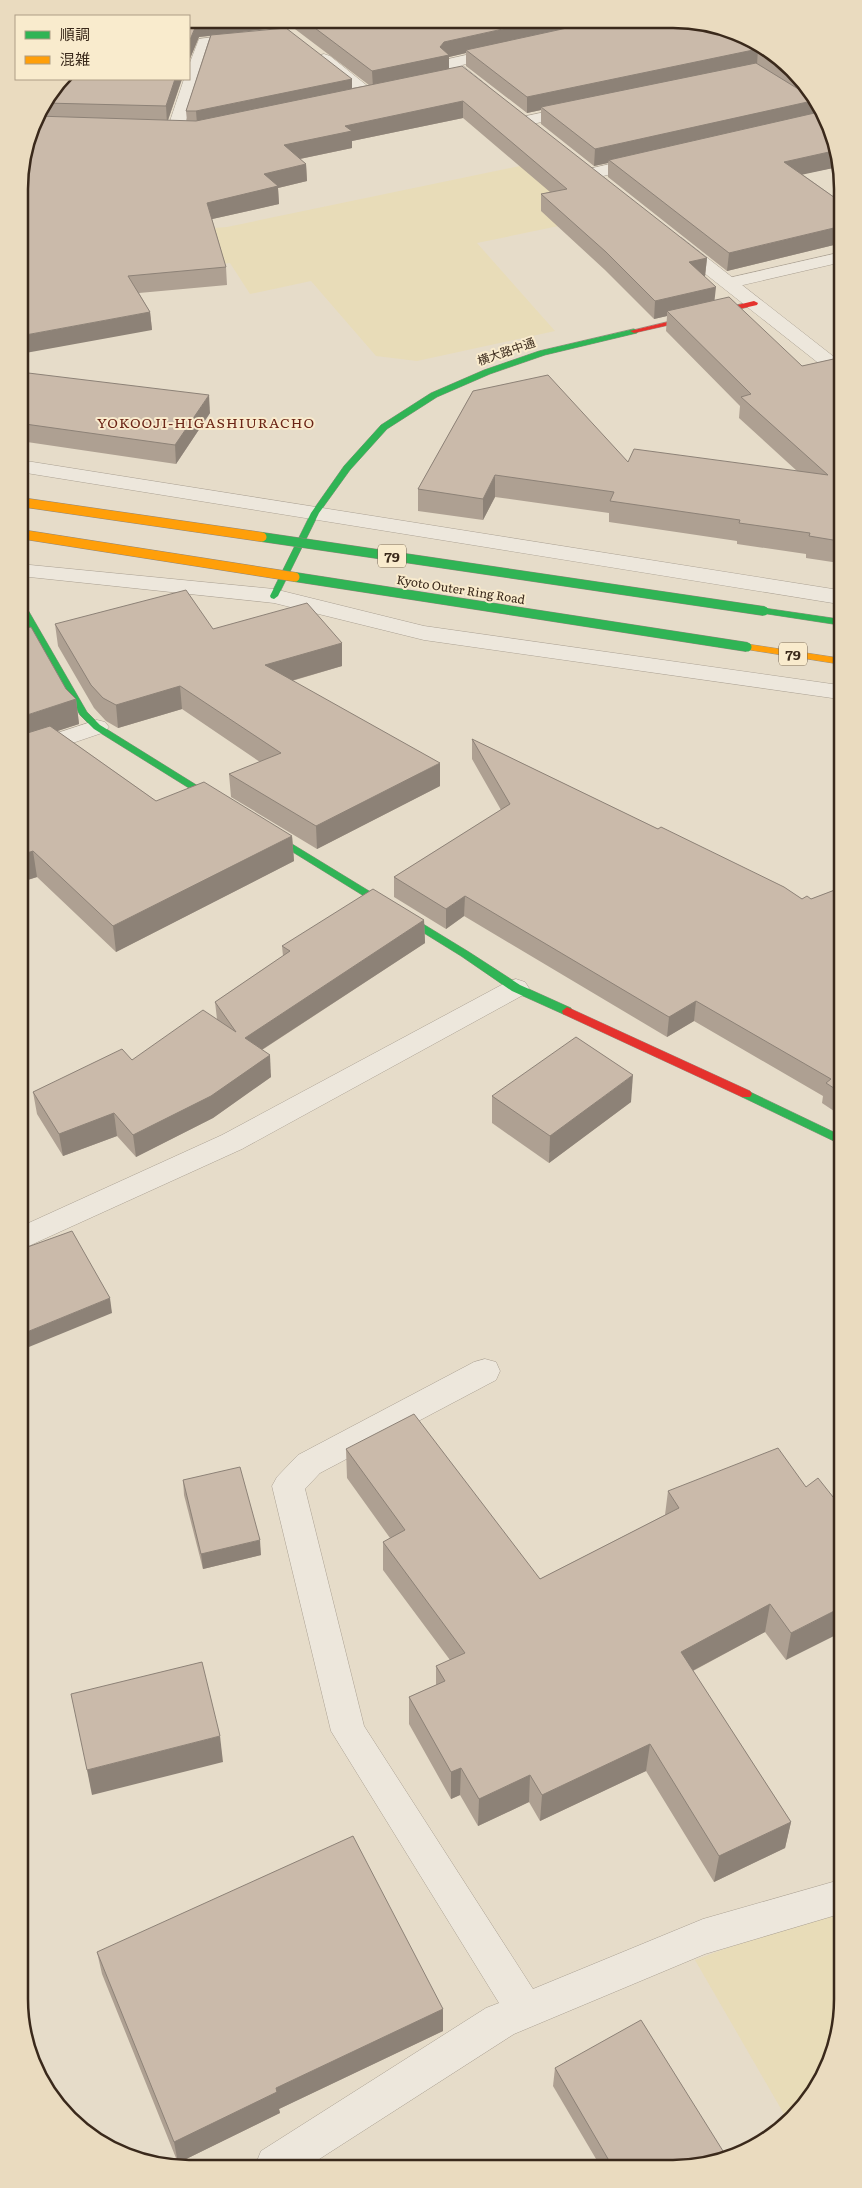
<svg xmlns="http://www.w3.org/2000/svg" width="862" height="2188" viewBox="0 0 862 2188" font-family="Literata,'Noto Sans JP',serif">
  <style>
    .farmland { fill: #e8dcb8 }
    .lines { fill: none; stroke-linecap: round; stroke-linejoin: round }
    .lane-casing { stroke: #aba193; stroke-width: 1 }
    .street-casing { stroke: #aba193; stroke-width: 1 }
    .fast-casing { stroke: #9a9083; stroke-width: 1 }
    .slow-casing { stroke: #9a9083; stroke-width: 1 }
    .jam-casing { stroke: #9a9083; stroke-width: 1 }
    .lane { fill: #ede7dc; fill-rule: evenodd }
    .street { fill: #ede7dc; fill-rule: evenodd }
    .fast { fill: #30b455; fill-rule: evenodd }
    .slow { fill: #ff9f0a; fill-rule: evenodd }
    .jam { fill: #e5322d; fill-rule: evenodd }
    .fast-bridge-casing { stroke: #90867a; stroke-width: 10; stroke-linecap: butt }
    .slow-bridge-casing { stroke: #90867a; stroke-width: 10; stroke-linecap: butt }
    .fast-bridge { stroke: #30b455; stroke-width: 9 }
    .slow-bridge { stroke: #ff9f0a; stroke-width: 9 }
    .wall { fill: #aea092; fill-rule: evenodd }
    .shaded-wall { fill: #8d8277 }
    .building { fill: #cabaaa; stroke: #8d8277 }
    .labels { text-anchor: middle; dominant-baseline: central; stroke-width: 4; stroke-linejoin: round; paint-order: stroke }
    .far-street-label { font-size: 12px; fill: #3a291b; stroke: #f9ebcd }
    .far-neighbourhood-label { font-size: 14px; letter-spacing: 1px; fill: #6b2416; stroke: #f9ebcd }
    .shield { fill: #f9ebcd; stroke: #736350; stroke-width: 1 }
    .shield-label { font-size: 14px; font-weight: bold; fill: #3a291b }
    .rim { fill: none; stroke: #3a291b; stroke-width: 2.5 }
  </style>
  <rect width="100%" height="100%" fill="#e6dcc9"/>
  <g class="farmland">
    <polygon points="558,158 626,212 477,243 555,331 417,361 376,356 311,281 250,294 230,263 116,275 112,236 227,227"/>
    <polygon points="843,1912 843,2010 830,2064 808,2103 788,2121 695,1960 780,1928"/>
  </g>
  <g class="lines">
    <defs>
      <g id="lane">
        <polygon points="245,33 250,35 253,38 250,41 210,46 183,130 181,133 169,133 167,130 184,79 189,79 189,65 199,39"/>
        <polygon points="324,54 330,56 375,92 377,95 375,98 363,98 318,62 316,59 318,56"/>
        <polygon points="578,105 584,107 586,110 584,113 523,126 517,124 515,121 517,118"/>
        <polygon points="645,156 651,157 653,161 651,165 590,179 584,178 582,174 584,170"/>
        <polygon points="838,253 838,263 730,288 724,287 721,283 724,279"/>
        <polygon points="97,720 105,722 109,727 105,732 37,755 29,757 21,755 21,745"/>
        <polygon points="516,979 525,982 529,988 525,994 242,1149 22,1249 22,1226 222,1135 507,982"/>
      </g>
      <g id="street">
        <polygon points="502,47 507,49 510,52 507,55 462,65 489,87 491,90 489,93 477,93 442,63 444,60"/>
        <polygon points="676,237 682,238 838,360 838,375 831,373 670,246 667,242 670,238"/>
        <polygon points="20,460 839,590 839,604 20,472"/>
        <polygon points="20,564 274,589 424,626 839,685 839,699 424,640 274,603 20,576"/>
        <polygon points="485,1359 496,1362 500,1371 496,1380 320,1473 305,1489 364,1726 533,1989 703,1919 843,1879 843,1913 705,1954 514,2034 310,2165 255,2166 261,2151 486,2008 499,2003 331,1731 272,1486 277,1477 298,1455 474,1362"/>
      </g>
      <g id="fast">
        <polygon points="634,329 638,331 637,333 545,355 490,374 437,397 387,429 350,470 319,513 278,596 274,599 271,598 270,596 311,513 344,466 381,425 431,393 484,370 539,351"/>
        <polygon points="20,600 24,603 87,712 100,725 227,804 229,806 227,808 221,808 94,729 80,715 20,611"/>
        <polygon points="764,608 839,619 839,625 761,613 760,611"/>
        <polygon points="261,825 469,952 520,985 571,1008 572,1011 567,1015 563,1014 512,991 461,956 257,830 256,828"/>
        <polygon points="746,1090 840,1135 840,1144 742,1097 740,1094"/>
      </g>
      <polygon id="slow" points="747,644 839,658 839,664 744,649 744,645"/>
      <g id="jam">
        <polygon points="754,301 758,303 757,305 634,333 630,331"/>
        <polygon points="567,1007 750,1091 752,1094 750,1097 742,1097 563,1014 562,1011"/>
      </g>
    </defs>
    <use href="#lane" class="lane-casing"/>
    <use href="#street" class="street-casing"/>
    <use href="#fast" class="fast-casing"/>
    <use href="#slow" class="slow-casing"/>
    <use href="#jam" class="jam-casing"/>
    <use href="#lane" class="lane"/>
    <use href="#street" class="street"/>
    <use href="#fast" class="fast"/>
    <use href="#slow" class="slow"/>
    <use href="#jam" class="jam"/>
    <defs>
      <g id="fast-bridge">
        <polyline points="262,537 764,611"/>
        <polyline points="295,577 747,647"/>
      </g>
      <g id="slow-bridge">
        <polyline points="20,502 262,537"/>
        <polyline points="20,534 295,577"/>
      </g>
    </defs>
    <use href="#fast-bridge" class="fast-bridge-casing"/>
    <use href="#slow-bridge" class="slow-bridge-casing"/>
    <use href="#fast-bridge" class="fast-bridge"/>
    <use href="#slow-bridge" class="slow-bridge"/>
  </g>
  <g class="wall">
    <path d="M189 19 706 22 749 36 793 68 838 145V167L802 174 838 200V244L727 271 608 177V163L594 166 541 124V110L527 113 466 66V53L449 57V68L707 258 705 276H704L714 300 802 366 838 358 839 563 806 558V554L737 544V541L609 522V513L495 497 483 520 418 511V489L473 391 628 462 797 471 739 418 740 406 666 331 667 316 654 319 605 270 541 211V194L550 192 463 118 352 141V148L300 159 306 164 307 181 278 188 279 204 212 219 226 267 227 285 139 293 150 312 152 330 19 177 36 113 63 79H182L168 120 187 121 186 111 210 36 199 37 189 61ZM291 26 369 85 352 88V79L234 33Z"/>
    <polygon points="20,372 210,413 176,464 27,442 20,444"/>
    <polygon points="55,624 213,629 342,643 342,666 292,681 440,786 317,849 231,797 229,774 260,762 182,709 118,728 106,721 94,708 58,646"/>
    <polygon points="66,689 76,699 79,724 57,731 156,801 292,836 294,861 116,952 37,877 21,882"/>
    <polygon points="472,739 802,899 811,899 840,888 840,1115 822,1103 823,1096 694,1021 667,1037 464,916 446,929 394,897 394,877 501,810 472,759"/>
    <polygon points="424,920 425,943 262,1050 271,1077 213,1118 136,1157 117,1136 63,1156 37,1114 33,1092 132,1060 217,1019 215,1002 283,956 282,946"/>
    <polygon points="492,1096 631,1102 549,1163 492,1123"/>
    <polygon points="346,1449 540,1579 665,1515 668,1491 806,1487 841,1507 786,1660 765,1632 693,1671 791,1822 785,1848 714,1882 646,1771 540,1821 529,1802 478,1826 460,1795 451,1799 409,1724 409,1697 436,1685 436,1666 450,1660 383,1570 383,1542 390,1538 347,1478"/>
    <polygon points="183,1480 261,1555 203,1569 184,1495"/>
    <polygon points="97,1952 443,2009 443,2031 279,2109 280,2113 178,2163 102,1974"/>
    <polygon points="555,2068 717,2164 599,2164 553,2086"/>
  </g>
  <g class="shaded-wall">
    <polygon points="215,19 290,19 291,26 199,37 189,61 189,42 198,21"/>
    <polygon points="539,21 610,21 466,50 466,53 449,57 449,72 373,88 372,71 440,47 444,42"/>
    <polygon points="758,49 757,65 541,107 541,110 527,113 527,97"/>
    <polygon points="175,79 182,79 167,123 166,106"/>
    <polygon points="352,79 352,92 197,124 196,111"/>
    <polygon points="463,101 463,118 352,141 352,148 285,162 284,145 345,126"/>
    <polygon points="812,101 820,116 609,160 608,163 594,166 595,149"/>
    <polygon points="838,150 838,167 782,179 784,162"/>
    <polygon points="306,164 307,181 278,188 279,204 208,220 207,203 264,174"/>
    <polygon points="838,227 838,244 727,271 729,253"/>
    <polygon points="707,258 705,276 688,280 689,262"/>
    <polygon points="716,287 714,305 667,311 667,316 654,319 655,301"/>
    <polygon points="150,312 152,330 20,354 20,336"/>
    <polygon points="209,395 210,413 176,464 175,445"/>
    <polygon points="25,424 27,442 20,444 20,425"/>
    <polygon points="495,475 495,497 483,520 483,499"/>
    <polygon points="342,643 342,666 266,688 265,665"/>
    <polygon points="180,686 182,709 118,728 116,705"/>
    <polygon points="76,699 79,724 21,743 21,717"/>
    <polygon points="440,763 440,786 317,849 316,826"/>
    <polygon points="292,836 294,861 116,952 113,926"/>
    <polygon points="33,851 37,877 21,882 21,855"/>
    <polygon points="465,896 464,916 446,929 446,909"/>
    <polygon points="424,920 425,943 246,1060 245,1038"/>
    <polygon points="696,1001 694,1021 667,1037 669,1017"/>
    <polygon points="270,1055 271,1077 213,1118 136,1157 133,1135"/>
    <polygon points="633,1075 631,1102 549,1163 550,1136"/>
    <polygon points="114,1113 117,1136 63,1156 59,1134"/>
    <polygon points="110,1298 112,1313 24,1349 22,1340 22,1334"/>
    <polygon points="260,1540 261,1555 203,1569 201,1554"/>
    <polygon points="770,1604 765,1632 677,1679 681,1652"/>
    <polygon points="842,1607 842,1632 786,1660 791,1633"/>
    <polygon points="220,1736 223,1762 92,1795 87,1770"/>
    <polygon points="650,1744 646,1771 540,1821 542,1795"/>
    <polygon points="461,1768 460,1795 451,1799 451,1772"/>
    <polygon points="530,1775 529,1802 478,1826 479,1799"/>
    <polygon points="791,1822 785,1848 714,1882 719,1856"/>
    <polygon points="443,2009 443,2031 279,2109 280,2113 178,2163 174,2142 276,2088"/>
  </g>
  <g class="building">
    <polygon points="189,19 215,19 198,21 189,42"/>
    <polygon points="303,19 539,21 444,42 440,47 449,55 372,71"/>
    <polygon points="599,21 706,22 749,36 788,65 766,51 758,49 527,97 466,50"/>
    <polygon points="286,28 352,79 196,111 186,111 211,35"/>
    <polygon points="756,63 808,95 812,101 595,149 541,107"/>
    <polygon points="462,66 707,258 689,262 716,287 655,301 606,252 541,194 567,189 463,101 345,126 352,131 284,145 306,164 264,174 278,186 207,203 226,267 128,276 150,312 20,336 19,177 36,116 196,121"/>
    <polygon points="63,79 175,79 166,106 45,103"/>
    <polygon points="819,112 838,145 838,150 784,162 838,200 838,227 729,253 609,160"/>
    <polygon points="729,297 802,366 838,358 839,541 809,536 810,533 739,523 740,520 610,501 614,492 495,475 483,499 418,489 473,391 548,375 628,462 634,449 828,475 741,397 751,394 667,311"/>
    <polygon points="20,372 209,395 175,445 25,424 20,425"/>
    <polygon points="186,590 213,629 307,603 342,643 265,665 440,763 316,826 229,774 281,753 180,686 116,705 103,698 91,685 55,624"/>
    <polygon points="31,627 66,689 76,699 21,717 20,630"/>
    <polygon points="50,726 156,801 204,782 292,836 113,926 33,851 21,855 21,735"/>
    <polygon points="472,739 658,829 661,827 784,887 802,899 807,896 811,899 840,888 840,1092 826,1083 831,1079 696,1001 669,1017 465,896 446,909 394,877 510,804"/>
    <polygon points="373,889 424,920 245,1038 270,1055 211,1096 133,1135 114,1113 59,1134 33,1092 122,1049 132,1060 203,1010 236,1032 215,1002 290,951 282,946"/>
    <polygon points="576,1037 633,1075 550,1136 492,1096"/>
    <polygon points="72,1231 110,1298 22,1334 22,1249"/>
    <polygon points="414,1414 540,1579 679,1508 668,1491 778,1448 806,1487 818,1478 841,1507 842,1607 791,1633 770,1604 681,1652 791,1822 719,1856 650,1744 542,1795 530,1775 479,1799 461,1768 451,1772 409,1697 445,1681 436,1666 465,1653 383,1542 405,1530 346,1449"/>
    <polygon points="240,1467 260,1540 201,1554 183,1480"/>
    <polygon points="202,1662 220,1736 87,1770 71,1694"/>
    <polygon points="353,1836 443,2009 276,2088 277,2092 174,2142 97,1952"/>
    <polygon points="641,2020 728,2159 717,2164 611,2164 555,2068"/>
  </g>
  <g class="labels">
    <g class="far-street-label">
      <text transform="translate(506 351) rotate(-19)">横大路中通</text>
      <text transform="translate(461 589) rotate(9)">Kyoto Outer Ring Road</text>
    </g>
    <g class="far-neighbourhood-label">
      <text x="206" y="422">YOKOOJI-HIGASHIURACHO</text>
    </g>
    <g class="shield">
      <rect x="378" y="544.5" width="28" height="23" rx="4"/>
      <rect x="779" y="642.5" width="28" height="23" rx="4"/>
    </g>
    <g class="shield-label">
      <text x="392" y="556">79</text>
      <text x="793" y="654">79</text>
    </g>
  </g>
  <path d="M0 0H862V2188H0ZM189 28H673A161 161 0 0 1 834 189V1999A161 161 0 0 1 673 2160H189A161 161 0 0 1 28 1999V189A161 161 0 0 1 189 28Z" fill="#eadbbf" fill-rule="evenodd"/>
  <path class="rim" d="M189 28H673A161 161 0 0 1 834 189V1999A161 161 0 0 1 673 2160H189A161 161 0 0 1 28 1999V189A161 161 0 0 1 189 28Z"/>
  <rect x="15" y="15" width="175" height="65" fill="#f9ebcd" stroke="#ad9d86"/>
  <rect x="25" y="31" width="25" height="8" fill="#30b455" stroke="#ad9d86"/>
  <text x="60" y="40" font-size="15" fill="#3a291b">順調</text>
  <rect x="25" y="56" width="25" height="8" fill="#ff9f0a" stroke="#ad9d86"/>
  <text x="60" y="65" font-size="15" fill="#3a291b">混雑</text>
</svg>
